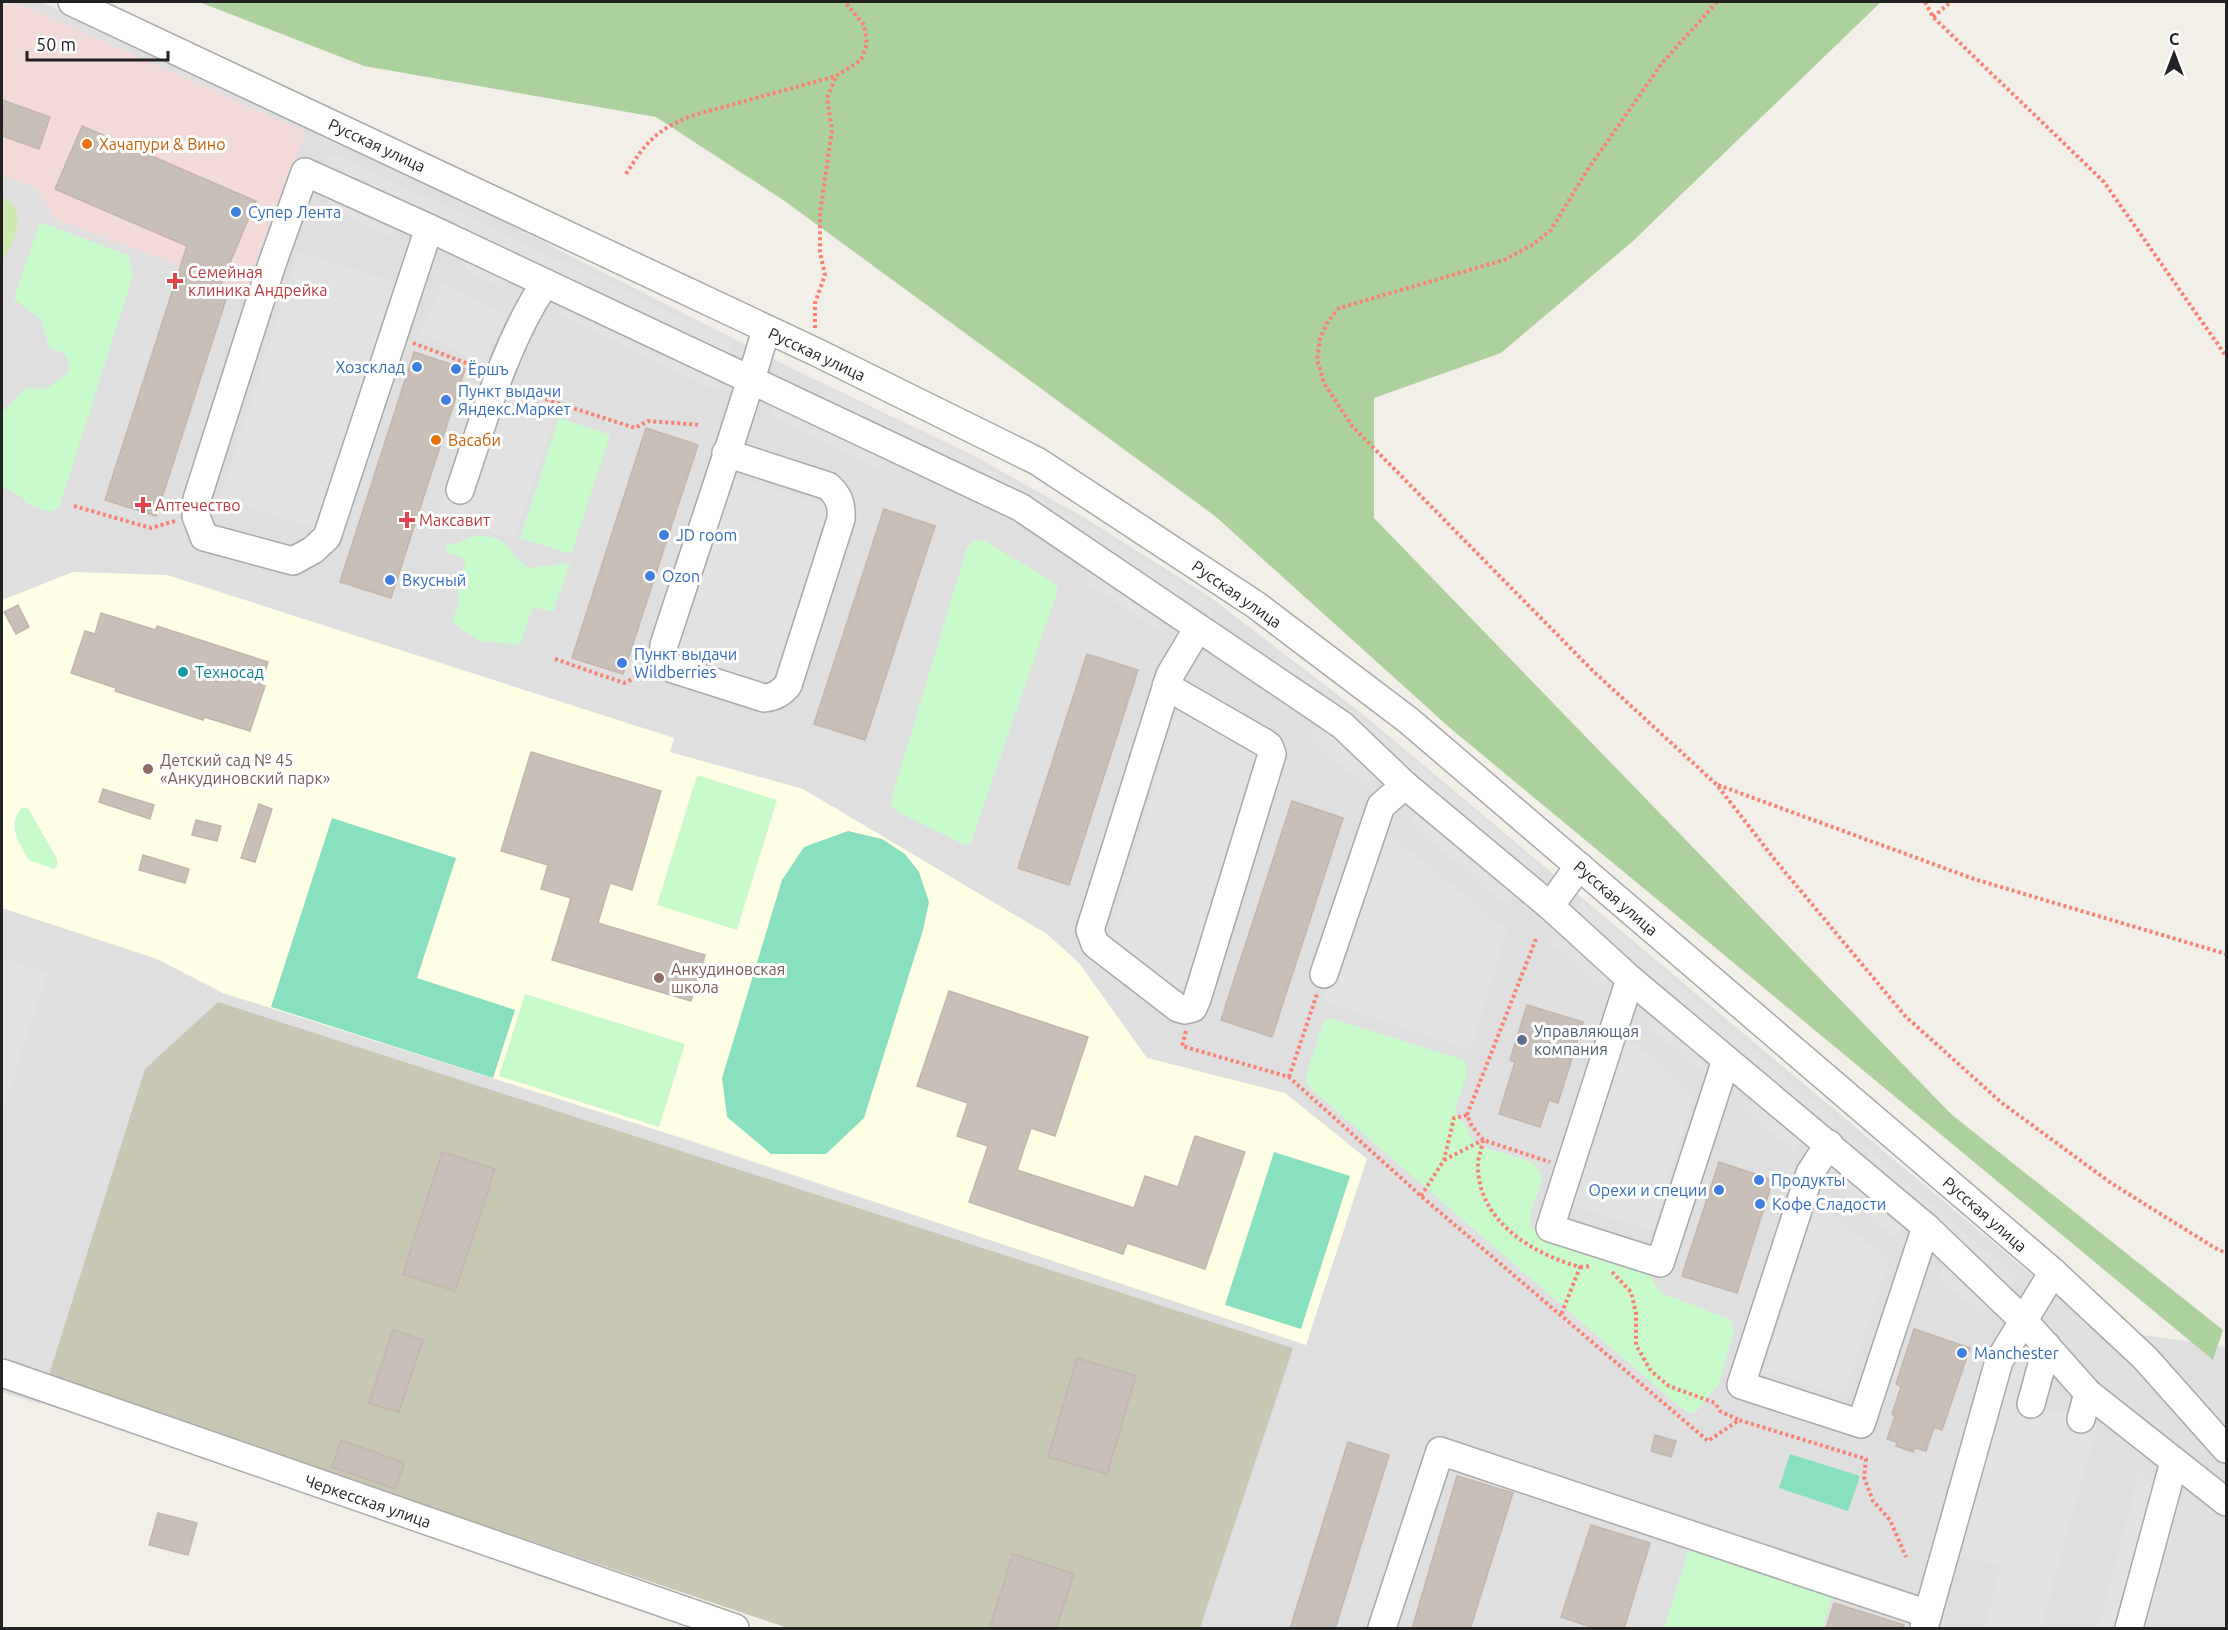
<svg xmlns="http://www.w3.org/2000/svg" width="2228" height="1630" viewBox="0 0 2228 1630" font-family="Ubuntu,sans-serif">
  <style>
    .residential { fill: #e0dfdf }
    .commercial { fill: #f2dad9 }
    .education { fill: #ffffe5 }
    .construction { fill: #c7c7b4 }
    .grass { fill: #cdebb0 }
    .forest { fill: #add19e }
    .park { fill: #c8facc }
    .pitch { fill: #88e0be }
    .parking { fill: #e2e2e2 }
    .building { fill: #c7bfb8; stroke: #c4b6ab; stroke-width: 1.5 }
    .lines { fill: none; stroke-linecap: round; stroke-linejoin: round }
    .minor-casing { stroke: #a9a9a9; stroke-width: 30 }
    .path { stroke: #fa8072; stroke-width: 4; stroke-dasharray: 3 3; stroke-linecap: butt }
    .minor { stroke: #fff; stroke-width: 27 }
    .food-dot { fill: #e8710a; stroke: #fff; stroke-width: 2 }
    .shop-dot { fill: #3f7fe0; stroke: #fff; stroke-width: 2 }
    .health-dot { fill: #e0444e; stroke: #fff; stroke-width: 2 }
    .culture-dot { fill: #0f9aa8; stroke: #fff; stroke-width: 2 }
    .education-dot { fill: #8d6e63; stroke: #fff; stroke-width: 2 }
    .service-dot { fill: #5c6f8a; stroke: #fff; stroke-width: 2 }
    .labels { text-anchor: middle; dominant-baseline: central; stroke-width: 6; stroke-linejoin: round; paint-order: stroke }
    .food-label { font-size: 16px; fill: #c56008; stroke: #fff; text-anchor: start }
    .street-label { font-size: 16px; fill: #222; stroke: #fff }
    .shop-label { font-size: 16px; fill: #366cbe; stroke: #fff; text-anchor: start }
    .health-label { font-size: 16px; fill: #be3a42; stroke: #fff; text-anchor: start }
    .culture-label { font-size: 16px; fill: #0d838f; stroke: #fff; text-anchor: start }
    .education-label { font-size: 16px; fill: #785e54; stroke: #fff; text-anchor: start }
    .service-label { font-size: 16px; fill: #4e5e75; stroke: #fff; text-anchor: start }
  </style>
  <rect width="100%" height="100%" fill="#f2efe9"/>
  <polygon class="residential" points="2,2 42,2 479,209 793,369 974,456 1085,518 1210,597 1360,712 2095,1328 2226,1347 2226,1628 788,1628 49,1378 40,1404 2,1392"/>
  <polygon class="commercial" points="2,2 15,2 306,132 244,289 57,220 34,187 2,176"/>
  <polygon class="education" points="73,572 167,575 674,738 670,752 803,789 1047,934 1079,963 1147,1058 1285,1093 1367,1159 1306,1345 688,1140 223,993 157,959 2,908 2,600"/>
  <polygon class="construction" points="218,1002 1293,1348 1200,1628 788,1628 48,1378 145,1069"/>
  <path class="grass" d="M2 197C30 208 15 242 2 261Z"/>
  <polygon class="forest" points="199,2 1881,2 1632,242 1501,353 1374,398 1374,518 1951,1114 2223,1330 2213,1360 1450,728 1215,516 786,202 656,117 364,66"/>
  <g class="park">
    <polygon points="40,222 128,255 133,275 59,508 49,512 26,503 21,496 2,487 2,413 25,388 46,389 68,373 69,363 64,353 50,348 40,319 14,299"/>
    <polygon points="559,418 610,435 571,554 520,538"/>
    <path d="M474 536C514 535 503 551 529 568L570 563 553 612 533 607 520 645 480 641 462 630 452 620 459 604 457 595 463 577V568L466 563 463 558 446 552 447 545 457 543Z"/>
    <polygon points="978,540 985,541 1053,582 1058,589 973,837 970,843 965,845 898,812 892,807 891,800 967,548 971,543"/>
    <polygon points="697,775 777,800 737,930 657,905"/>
    <path d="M22 808H28L57 859V866L54 869 29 860C19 843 6 825 22 808Z"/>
    <polygon points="525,994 685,1044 659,1127 499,1076"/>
    <path d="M1331 1018 1463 1060 1466 1063V1075L1455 1111C1457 1118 1463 1121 1466 1126 1469 1132 1470 1138 1475 1142 1491 1155 1529 1154 1539 1170 1549 1185 1524 1210 1531 1228L1638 1262 1648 1271 1659 1292 1729 1319 1732 1323 1734 1331 1718 1385 1695 1413H1689L1673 1401 1310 1088 1306 1080 1307 1072 1323 1023Z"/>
    <polygon points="1691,1543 1835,1588 1823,1628 1664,1628"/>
  </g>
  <g class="pitch">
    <polygon points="332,818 456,858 417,978 515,1010 493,1078 271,1007"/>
    <polygon points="848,831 882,839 905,854 919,872 929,902 923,930 864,1118 826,1154 771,1154 727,1117 722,1078 782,880 804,847"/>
    <polygon points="1274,1152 1350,1176 1301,1329 1225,1305"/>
    <polygon points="1790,1454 1860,1476 1848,1511 1779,1488"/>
  </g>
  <g class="parking">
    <polygon points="332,153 733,341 727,355 520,255 325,165"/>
    <polygon points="329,199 395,228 391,236 325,208"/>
    <polygon points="299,252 398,283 318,529 220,498"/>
    <polygon points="464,256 511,279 506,289 459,267"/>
    <polygon points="443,283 507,314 483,364 419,332"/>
    <polygon points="562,305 720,381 716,390 558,314"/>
    <polygon points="480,385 557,410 515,539 438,514"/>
    <polygon points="827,387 977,462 1098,531 1216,606 1210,616 1092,543 971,473 821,397"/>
    <polygon points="776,404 886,459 880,470 771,415"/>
    <polygon points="734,475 829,506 771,686 675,655"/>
    <polygon points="1092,574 1163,620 1156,629 1086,583"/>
    <polygon points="1280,654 1396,745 1540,866 1531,877 1271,665"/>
    <polygon points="1178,707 1262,751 1188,982 1182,990 1170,991 1106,947"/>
    <polygon points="1319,725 1377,771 1366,786 1308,739"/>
    <polygon points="1418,809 1518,893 1507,905 1408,822"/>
    <polygon points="1386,831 1507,930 1471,1050 1321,1001 1337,954 1345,956"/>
    <polygon points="1583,902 2018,1279 2008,1291 1572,914"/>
    <polygon points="1558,930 1612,976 1602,987 1549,941"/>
    <polygon points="2,958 48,973 2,1114"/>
    <polygon points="1653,1011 1709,1059 1699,1070 1644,1023"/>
    <polygon points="1625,1034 1693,1094 1653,1231 1571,1205"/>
    <polygon points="1753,1093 1805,1138 1793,1151 1741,1106"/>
    <polygon points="1846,1176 1905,1227 1894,1238 1835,1188"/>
    <polygon points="1817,1200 1889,1262 1844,1396 1764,1370"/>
    <polygon points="1947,1264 1993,1304 1983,1316 1937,1276"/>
    <polygon points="2015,1355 2033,1360 2022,1402 2098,1423 2041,1628 1984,1628 2001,1566 1960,1555"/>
    <polygon points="2139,1472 2181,1501 2147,1628 2099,1628"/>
  </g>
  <g class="building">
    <polygon points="2,100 50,117 39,149 2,136"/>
    <polygon points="82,126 256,201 221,284 230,287 156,516 105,500 187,246 55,189"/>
    <polygon points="414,352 465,369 391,598 340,582"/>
    <polygon points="646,428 698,445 623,674 572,658"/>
    <polygon points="884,509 935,526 865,740 814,724"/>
    <polygon points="18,605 29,627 16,634 4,612"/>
    <polygon points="101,613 156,630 157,626 268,662 261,685 265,686 250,731 204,717 203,720 170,709 115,691 116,688 71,673 85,631 95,634"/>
    <polygon points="1087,654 1138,670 1069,885 1018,868"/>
    <polygon points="531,752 661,791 632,890 610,883 598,923 705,955 691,1001 552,960 571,898 541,889 548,865 501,851"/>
    <polygon points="103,789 154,805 150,819 99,802"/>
    <polygon points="1292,801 1343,818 1272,1037 1221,1020"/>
    <polygon points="259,804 272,809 255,862 241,858"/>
    <polygon points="196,820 221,826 217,841 192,835"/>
    <polygon points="143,855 189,869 185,883 139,870"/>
    <polygon points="949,991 1088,1037 1055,1136 1031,1128 1017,1170 1134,1208 1145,1176 1178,1187 1195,1136 1245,1152 1205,1269 1127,1243 1123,1254 969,1202 988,1146 957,1136 968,1103 917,1086"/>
    <polygon points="1527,1005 1583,1022 1558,1103 1549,1100 1540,1127 1499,1114 1515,1062 1510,1060"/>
    <polygon points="442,1152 495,1169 455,1291 403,1274"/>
    <polygon points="1719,1162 1773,1180 1737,1293 1682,1276"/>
    <polygon points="1914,1329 1970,1348 1942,1430 1934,1427 1926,1451 1915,1448 1913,1452 1896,1446 1897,1442 1887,1439 1895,1416 1892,1414 1901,1387 1896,1384"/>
    <polygon points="393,1330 423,1340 399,1412 369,1403"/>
    <polygon points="1077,1358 1136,1376 1107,1474 1048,1457"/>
    <polygon points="1655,1435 1676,1441 1671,1457 1651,1451"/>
    <polygon points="341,1440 405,1463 395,1489 332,1467"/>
    <polygon points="1348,1442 1389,1455 1335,1629 1290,1629"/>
    <polygon points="1457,1476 1513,1493 1470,1629 1412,1629"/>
    <polygon points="158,1513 197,1523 188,1555 149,1545"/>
    <polygon points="1591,1525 1650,1543 1624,1629 1597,1629 1561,1617"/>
    <polygon points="1013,1554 1074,1574 1056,1629 989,1629"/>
    <polygon points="1834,1603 1904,1625 1903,1629 1826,1629"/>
  </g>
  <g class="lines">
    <defs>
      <g id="minor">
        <polyline points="72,2 816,352 1037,461 1256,605 1408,720 2053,1272 2145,1358 2226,1449"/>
        <polyline points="429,228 327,537 313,550 293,561 204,537 196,516 197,499 272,264 305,172 429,228 1020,507 1342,725 1405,785 1550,906 1630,979 1926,1227 2024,1321 2088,1393 2226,1502"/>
        <path d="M726 453 828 486C839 496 842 504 841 519L788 685C781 693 775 697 764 698L673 669C664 661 663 656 664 645 698 540 735 435 766 330"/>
        <path d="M460 490C484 420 504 345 545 283"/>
        <polyline points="1166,686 1265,743 1269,746 1272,754 1197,999 1193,1008 1185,1010 1178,1008 1095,944 1090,930 1170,675 1198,628"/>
        <polyline points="1550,906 1579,866"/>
        <polyline points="1324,974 1381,806 1405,785"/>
        <polyline points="1630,979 1550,1228 1660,1263 1726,1060"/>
        <polyline points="1829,1144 1810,1173 1741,1385 1861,1424 1926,1227"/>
        <polyline points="2,1373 735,1628"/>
        <polyline points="2031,1404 2047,1346"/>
        <polyline points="2081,1419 2088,1393"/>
        <polyline points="1382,1628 1440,1451 1928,1614"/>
        <polyline points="1924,1628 1999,1361 2053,1272"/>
        <polyline points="2129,1628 2174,1462"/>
      </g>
    </defs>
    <use href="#minor" class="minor-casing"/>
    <g class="path">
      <polyline points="1717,2 1662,63 1586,172 1551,230 1532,245 1504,260 1339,308 1328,321 1320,339 1317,360 1324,383 1352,426 1594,672 1717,785 1775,860 1906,1017 2002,1103 2111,1183 2215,1248 2226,1253"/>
      <polyline points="1925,2 1933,17 2104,182 2226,356"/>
      <polyline points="1933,17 1951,2"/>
      <path d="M626 174C646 142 655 131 691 116L836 76 861 60 867 44 864 25 845 2"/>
      <polyline points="815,328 815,303 825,275 820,252 820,213 832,130 827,98 836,77"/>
      <polyline points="413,343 479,368"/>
      <polyline points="517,390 635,428 648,421 701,425"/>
      <polyline points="74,506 151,528 175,521"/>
      <polyline points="555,659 624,683 647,672"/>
      <polyline points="1718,785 1974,879 2226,954"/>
      <polyline points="1536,939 1467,1115 1472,1126 1483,1140 1550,1162"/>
      <polyline points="1186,1031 1182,1046 1289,1077 1421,1196 1708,1441 1739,1420 1866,1459 1864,1477 1873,1501 1890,1520 1906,1557"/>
      <polyline points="1289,1077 1317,994"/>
      <path d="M1483 1140C1482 1147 1479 1155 1478 1163 1476 1220 1532 1254 1580 1267L1561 1315"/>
      <polyline points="1444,1160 1483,1140"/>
      <polyline points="1421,1196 1444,1160 1454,1118 1467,1115"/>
      <polyline points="1580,1267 1591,1266"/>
      <polyline points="1612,1272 1631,1292 1636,1313 1636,1345 1651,1371 1669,1386 1715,1403 1720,1411 1739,1420"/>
    </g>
    <use href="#minor" class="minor"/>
  </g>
  <g class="food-dot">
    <circle cx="87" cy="144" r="6"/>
    <circle cx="436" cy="440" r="6"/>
  </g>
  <g class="shop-dot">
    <circle cx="236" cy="212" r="6"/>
    <circle cx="417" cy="367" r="6"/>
    <circle cx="456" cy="369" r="6"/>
    <circle cx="446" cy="400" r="6"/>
    <circle cx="664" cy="535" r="6"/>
    <circle cx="650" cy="576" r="6"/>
    <circle cx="390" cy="580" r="6"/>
    <circle cx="622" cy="663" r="6"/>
    <circle cx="1759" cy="1180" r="6"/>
    <circle cx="1719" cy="1190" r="6"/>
    <circle cx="1760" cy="1204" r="6"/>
    <circle cx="1962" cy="1353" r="6"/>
  </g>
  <g class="health-dot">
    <path d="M172 272h6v6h6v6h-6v6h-6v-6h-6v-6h6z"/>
    <path d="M140 496h6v6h6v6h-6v6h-6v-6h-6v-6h6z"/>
    <path d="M404 511h6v6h6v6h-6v6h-6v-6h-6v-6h6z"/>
  </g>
  <circle class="culture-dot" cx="183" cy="672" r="6"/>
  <g class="education-dot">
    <circle cx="148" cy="769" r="6"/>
    <circle cx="659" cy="978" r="6"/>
  </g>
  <circle class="service-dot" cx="1522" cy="1040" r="6"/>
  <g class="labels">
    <g class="food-label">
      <text x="99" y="144">Хачапури &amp; Вино</text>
      <text x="448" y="440">Васаби</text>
    </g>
    <g class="street-label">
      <text transform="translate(377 145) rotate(25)">Русская улица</text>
      <text transform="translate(817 354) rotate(25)">Русская улица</text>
      <text transform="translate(1237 594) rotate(35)">Русская улица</text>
      <text transform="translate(1616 898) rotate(41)">Русская улица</text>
      <text transform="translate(1985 1214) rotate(41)">Русская улица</text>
      <text transform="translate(368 1501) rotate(19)">Черкесская улица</text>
    </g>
    <g class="shop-label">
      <text x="248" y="212">Супер Лента</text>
      <text x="405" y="367" text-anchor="end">Хозсклад</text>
      <text x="468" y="369">Ёршъ</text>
      <text x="458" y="391">Пункт выдачи<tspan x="458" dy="18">Яндекс.Маркет</tspan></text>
      <text x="676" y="535">JD room</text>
      <text x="662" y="576">Ozon</text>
      <text x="402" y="580">Вкусный</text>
      <text x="634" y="654">Пункт выдачи<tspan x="634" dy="18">Wildberries</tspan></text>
      <text x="1771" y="1180">Продукты</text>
      <text x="1707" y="1190" text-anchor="end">Орехи и специи</text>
      <text x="1772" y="1204">Кофе Сладости</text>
      <text x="1974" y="1353">Manchester</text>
    </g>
    <g class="health-label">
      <text x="188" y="272">Семейная<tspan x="188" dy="18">клиника Андрейка</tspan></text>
      <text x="155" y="505">Аптечество</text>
      <text x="419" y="520">Максавит</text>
    </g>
    <g class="culture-label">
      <text x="195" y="672">Техносад</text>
    </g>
    <g class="education-label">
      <text x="160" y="760">Детский сад № 45<tspan x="160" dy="18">«Анкудиновский парк»</tspan></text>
      <text x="671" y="969">Анкудиновская<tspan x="671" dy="18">школа</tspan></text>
    </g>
    <g class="service-label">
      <text x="1534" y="1031">Управляющая<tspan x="1534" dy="18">компания</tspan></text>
    </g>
  </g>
  <rect width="2228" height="1630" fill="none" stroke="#222222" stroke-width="6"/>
  <g transform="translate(2174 54)" stroke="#ffffff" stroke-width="4.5" paint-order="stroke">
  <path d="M0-4.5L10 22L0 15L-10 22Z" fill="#222222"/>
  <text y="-9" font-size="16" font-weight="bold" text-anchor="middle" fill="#222222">С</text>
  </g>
  <path d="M27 51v9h141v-9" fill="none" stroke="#222222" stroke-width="3"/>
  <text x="36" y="51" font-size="18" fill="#222222" stroke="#ffffff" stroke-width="4.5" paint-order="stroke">50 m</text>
</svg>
